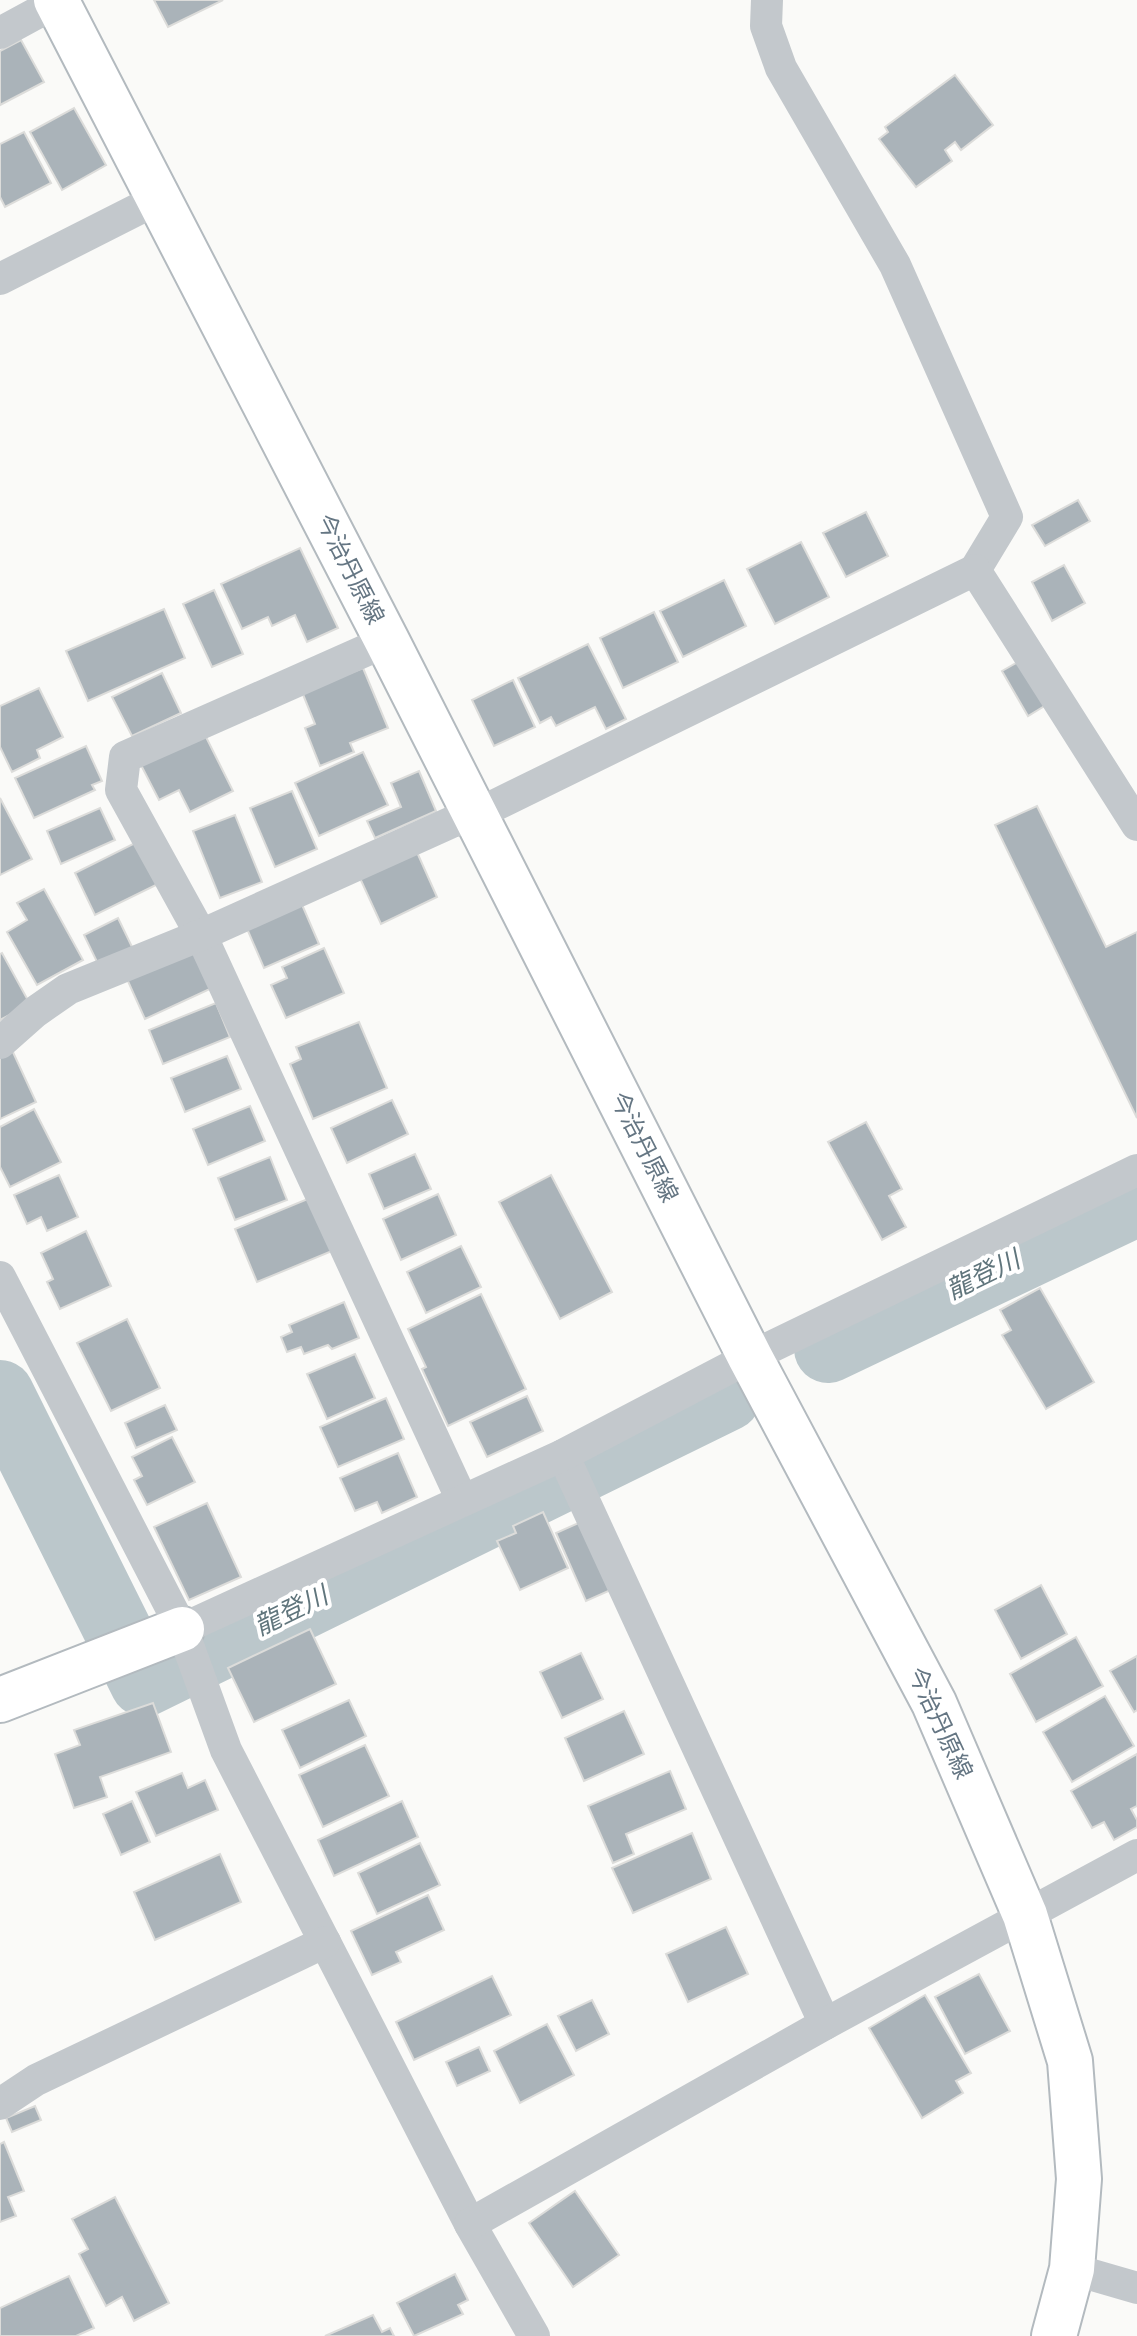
<svg xmlns="http://www.w3.org/2000/svg" width="1137" height="2336" viewBox="0 0 1137 2336" font-family="'Fira Sans','Noto Sans JP',sans-serif">
  <style>
    .lines { fill: none; stroke-linecap: round; stroke-linejoin: round }
    .river { stroke: #bbc7cb; stroke-width: 68 }
    .building { fill: #aab3b9; stroke: #dcdcda; stroke-width: 2 }
    .secondary-casing { stroke: #b3babf; stroke-width: 48 }
    .street { stroke: #c3c8cc; stroke-width: 32 }
    .secondary { stroke: #fff; stroke-width: 44 }
    .labels { text-anchor: middle; dominant-baseline: central; stroke-width: 8; stroke-linejoin: round; paint-order: stroke }
    .street-label { font-size: 24px; fill: #657683; stroke: #fff }
    .water-label { font-size: 26px; font-style: italic; fill: #60757c; stroke: #fff }
  </style>
  <rect width="100%" height="100%" fill="#fafaf8"/>
  <g class="lines">
    <g class="river">
      <polyline points="828,1349 1137,1202"/>
      <polyline points="0,1394 144,1683 727,1397"/>
    </g>
  </g>
  <g class="building">
    <polygon points="154,0 223,0 168,27"/>
    <polygon points="21,40 44,82 0,105 0,51"/>
    <polygon points="955,75 993,125 961,150 955,142 945,150 952,161 916,187 879,139 888,132 885,127"/>
    <polygon points="74,108 106,165 62,190 30,132"/>
    <polygon points="24,132 51,183 5,207 0,197 0,144"/>
    <polygon points="1078,500 1090,521 1045,546 1032,525"/>
    <polygon points="866,512 888,556 846,577 823,533"/>
    <polygon points="801,542 829,597 775,624 747,569"/>
    <polygon points="300,548 338,628 307,642 295,615 272,626 268,617 242,629 221,584"/>
    <polygon points="1064,565 1085,603 1052,621 1032,582"/>
    <polygon points="724,580 746,626 683,657 660,611"/>
    <polygon points="214,590 243,654 212,667 183,604"/>
    <polygon points="164,609 185,658 88,701 66,651"/>
    <polygon points="654,612 678,662 623,688 600,638"/>
    <polygon points="588,644 626,719 606,729 595,707 556,726 551,717 540,723 518,678"/>
    <polygon points="1025,658 1051,702 1028,716 1002,671"/>
    <polygon points="363,668 388,728 350,743 354,752 320,766 305,728 315,724 302,692"/>
    <polygon points="162,673 181,713 132,736 112,697"/>
    <polygon points="513,680 535,727 494,746 472,700"/>
    <polygon points="39,688 63,737 37,750 40,758 12,772 0,747 0,706"/>
    <polygon points="205,735 233,791 190,812 179,790 159,800 141,765"/>
    <polygon points="86,746 102,781 92,785 95,790 34,818 15,778"/>
    <polygon points="363,752 388,805 319,836 295,783"/>
    <polygon points="419,771 436,811 375,838 367,821 401,807 391,783"/>
    <polygon points="292,791 317,849 275,867 250,808"/>
    <polygon points="0,798 32,859 0,875"/>
    <polygon points="1037,806 1106,947 1137,932 1137,1118 995,825"/>
    <polygon points="100,808 115,840 61,864 47,831"/>
    <polygon points="235,815 262,882 220,898 193,831"/>
    <polygon points="137,842 158,884 95,915 75,873"/>
    <polygon points="416,850 437,897 381,924 359,876"/>
    <polygon points="44,889 83,960 37,985 7,932 27,920 17,903"/>
    <polygon points="300,900 319,944 264,968 245,924"/>
    <polygon points="118,918 134,951 100,968 84,935"/>
    <polygon points="324,948 344,993 286,1018 271,985 287,978 282,967"/>
    <polygon points="194,949 212,988 145,1019 127,979"/>
    <polygon points="2,953 30,1004 0,1020 0,954"/>
    <polygon points="216,1003 230,1037 163,1064 149,1030"/>
    <polygon points="359,1022 387,1088 313,1119 290,1064 301,1059 296,1047"/>
    <polygon points="12,1050 36,1102 0,1119 0,1056"/>
    <polygon points="227,1056 241,1089 185,1112 171,1078"/>
    <polygon points="392,1100 408,1134 347,1163 331,1128"/>
    <polygon points="250,1106 265,1141 208,1165 193,1129"/>
    <polygon points="34,1109 61,1162 10,1187 0,1167 0,1127"/>
    <polygon points="866,1122 902,1189 889,1196 906,1227 882,1240 828,1142"/>
    <polygon points="415,1154 431,1189 384,1209 369,1174"/>
    <polygon points="270,1157 287,1200 235,1220 218,1178"/>
    <polygon points="59,1175 78,1217 47,1231 41,1217 27,1224 14,1195"/>
    <polygon points="551,1175 612,1292 560,1319 499,1202"/>
    <polygon points="438,1194 456,1235 401,1260 383,1219"/>
    <polygon points="310,1198 332,1251 257,1282 235,1229"/>
    <polygon points="86,1231 111,1286 60,1309 47,1282 53,1279 41,1253"/>
    <polygon points="461,1246 481,1287 426,1313 407,1272"/>
    <polygon points="1040,1288 1094,1382 1046,1409 1002,1335 1011,1330 1000,1310"/>
    <polygon points="481,1294 526,1389 448,1426 422,1369 426,1367 408,1329"/>
    <polygon points="344,1302 359,1338 332,1349 328,1345 304,1354 301,1347 287,1352 281,1337 292,1332 289,1325"/>
    <polygon points="127,1319 160,1388 111,1411 77,1343"/>
    <polygon points="355,1354 375,1398 327,1419 307,1374"/>
    <polygon points="527,1396 543,1431 487,1457 470,1422"/>
    <polygon points="386,1398 404,1439 338,1467 320,1427"/>
    <polygon points="165,1405 177,1430 136,1448 125,1423"/>
    <polygon points="172,1437 195,1482 147,1505 134,1480 142,1476 132,1457"/>
    <polygon points="398,1453 417,1497 382,1513 377,1502 355,1511 340,1478"/>
    <polygon points="207,1503 241,1577 189,1600 154,1527"/>
    <polygon points="543,1512 568,1568 520,1590 497,1541 516,1533 513,1526"/>
    <polygon points="583,1521 613,1589 586,1601 556,1533"/>
    <polygon points="1041,1585 1067,1634 1021,1659 995,1610"/>
    <polygon points="310,1629 336,1684 254,1722 228,1668"/>
    <polygon points="1076,1637 1103,1686 1036,1722 1010,1674"/>
    <polygon points="581,1653 603,1699 562,1718 540,1672"/>
    <polygon points="1137,1656 1137,1710 1134,1712 1110,1671"/>
    <polygon points="1105,1696 1134,1746 1072,1782 1043,1732"/>
    <polygon points="349,1700 366,1736 300,1768 282,1730"/>
    <polygon points="153,1703 171,1752 100,1777 107,1797 74,1808 55,1754 80,1745 74,1730"/>
    <polygon points="624,1711 644,1754 584,1781 565,1738"/>
    <polygon points="365,1745 389,1796 323,1827 299,1775"/>
    <polygon points="1137,1754 1137,1806 1131,1809 1137,1820 1137,1827 1114,1840 1104,1822 1092,1828 1071,1791"/>
    <polygon points="670,1771 686,1809 626,1834 634,1854 613,1863 588,1806"/>
    <polygon points="182,1773 188,1788 205,1780 218,1810 156,1836 136,1792"/>
    <polygon points="132,1801 150,1842 121,1855 103,1814"/>
    <polygon points="402,1801 418,1837 334,1876 318,1840"/>
    <polygon points="692,1833 711,1879 633,1913 612,1868"/>
    <polygon points="420,1843 440,1885 377,1914 358,1873"/>
    <polygon points="220,1854 241,1902 155,1940 134,1892"/>
    <polygon points="428,1895 444,1930 396,1952 401,1962 372,1975 351,1931"/>
    <polygon points="726,1927 748,1974 688,2002 666,1954"/>
    <polygon points="979,1974 1010,2031 965,2054 935,1997"/>
    <polygon points="492,1976 511,2015 414,2060 396,2022"/>
    <polygon points="925,1995 971,2073 956,2081 963,2093 922,2118 869,2028"/>
    <polygon points="592,2000 609,2034 576,2051 558,2016"/>
    <polygon points="547,2024 574,2075 520,2103 494,2051"/>
    <polygon points="479,2047 490,2071 457,2086 446,2062"/>
    <polygon points="35,2106 41,2120 12,2132 6,2118"/>
    <polygon points="4,2142 24,2191 8,2197 16,2216 0,2222 0,2144"/>
    <polygon points="575,2191 619,2255 573,2287 529,2223"/>
    <polygon points="115,2197 169,2303 134,2321 122,2297 106,2306 79,2254 88,2249 72,2219"/>
    <polygon points="455,2274 468,2300 458,2305 463,2314 414,2336 397,2303"/>
    <polygon points="69,2276 94,2328 76,2336 0,2336 0,2308"/>
    <polygon points="373,2315 382,2332 390,2328 394,2336 325,2336"/>
  </g>
  <g class="lines">
    <defs>
      <g id="secondary">
        <polyline points="56,0 387,641 750,1357 934,1703 1025,1915 1070,2061 1079,2179 1072,2269 1054,2336"/>
        <polyline points="0,1700 182,1629"/>
      </g>
    </defs>
    <use href="#secondary" class="secondary-casing"/>
    <g class="street">
      <polyline points="767,0 766,26 781,68 895,265 1007,517 975,570"/>
      <polyline points="0,33 57,2"/>
      <polyline points="0,279 158,199"/>
      <polyline points="387,641 125,757 121,790 201,935 462,1500"/>
      <polyline points="0,1043 35,1012 68,989 201,935 452,822 475,815 975,570 1137,825"/>
      <polyline points="0,1277 182,1629 226,1750 470,2224 534,2336"/>
      <polyline points="563,1455 825,2024"/>
      <polyline points="182,1629 563,1455 750,1357 1137,1170"/>
      <polyline points="0,2104 36,2080 325,1942"/>
      <polyline points="470,2224 825,2024 1137,1855"/>
      <polyline points="1072,2269 1137,2288"/>
    </g>
    <use href="#secondary" class="secondary"/>
  </g>
  <g class="labels">
    <g class="street-label">
      <text transform="translate(350 569) rotate(63)">今治丹原線</text>
      <text transform="translate(644 1147) rotate(63)">今治丹原線</text>
      <text transform="translate(940 1723) rotate(65)">今治丹原線</text>
    </g>
    <g class="water-label">
      <text transform="translate(983 1275) rotate(-26)">龍登川</text>
      <text transform="translate(291 1611) rotate(-26)">龍登川</text>
    </g>
  </g>
</svg>
